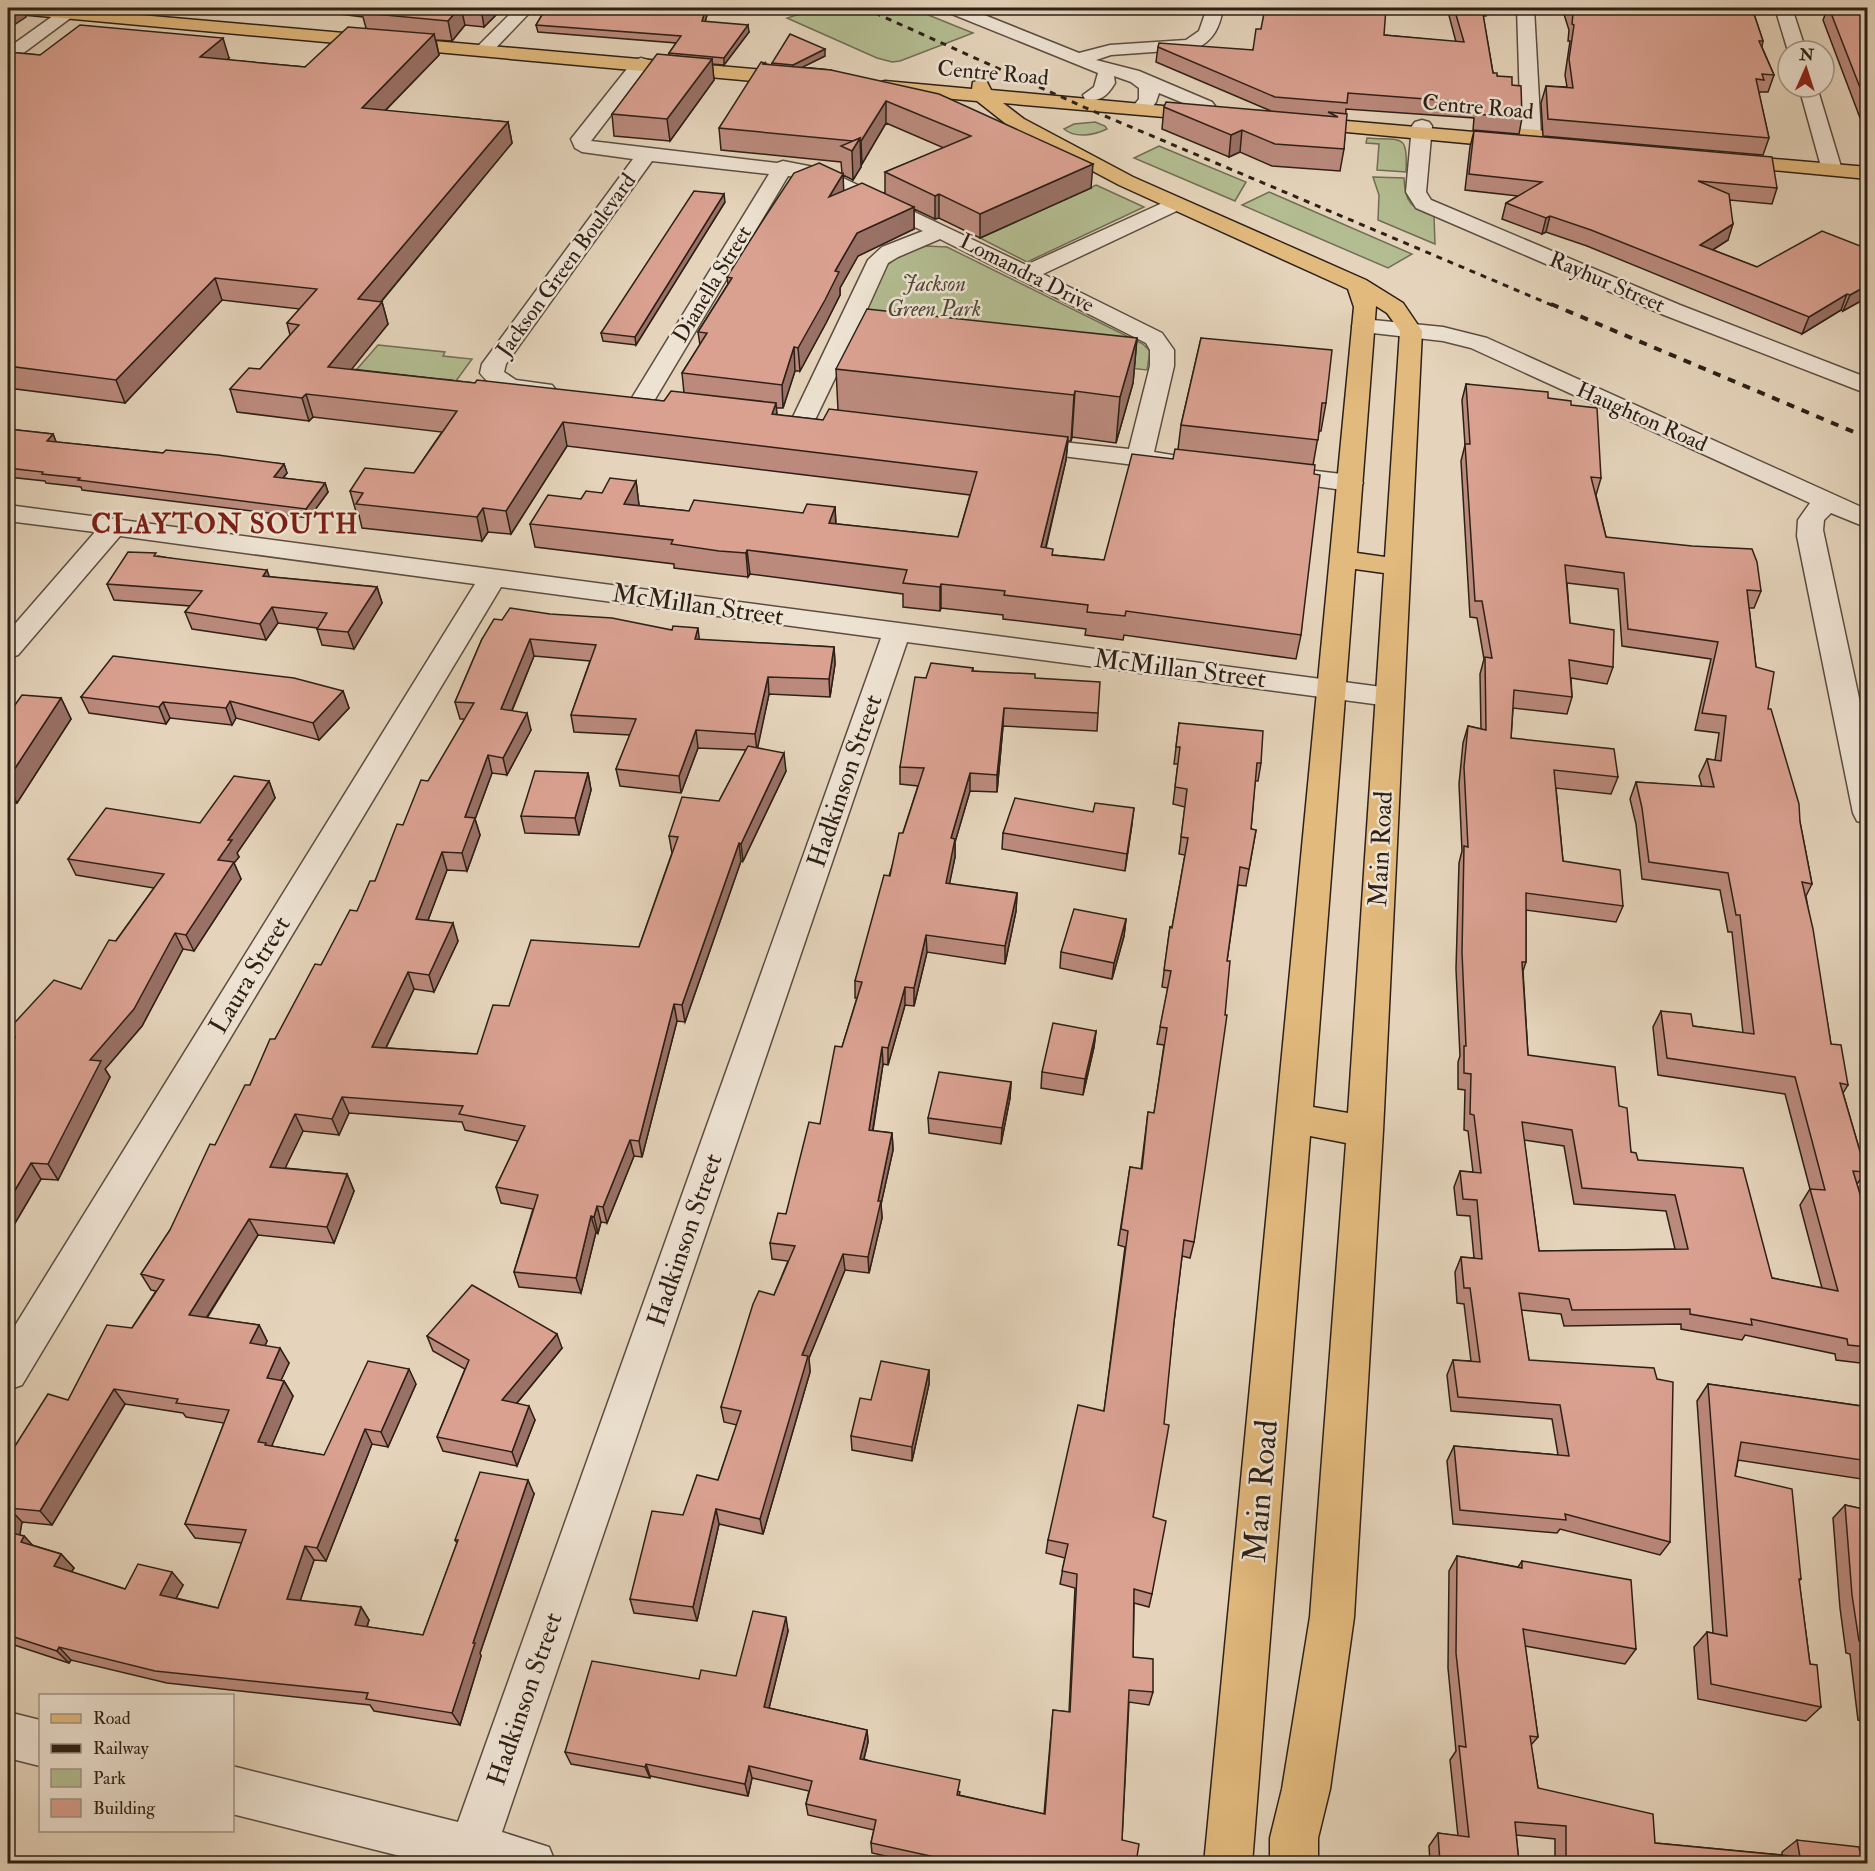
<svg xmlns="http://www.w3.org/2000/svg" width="1875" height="1871" viewBox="0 0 1875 1871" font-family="'IM FELL Double Pica',serif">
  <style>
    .green { fill: #b3bd91; stroke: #706e54; stroke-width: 1.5 }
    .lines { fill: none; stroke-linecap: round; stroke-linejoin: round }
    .minor-casing { stroke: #5b4d40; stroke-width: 3 }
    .major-casing { stroke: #2d2017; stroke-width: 3 }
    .minor { fill: #eee3d3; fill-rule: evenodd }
    .major { fill: #e2ba7e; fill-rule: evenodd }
    .rail-far1 { stroke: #2d2017; stroke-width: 3; stroke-dasharray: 6 6; stroke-linecap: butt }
    .rail { stroke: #2d2017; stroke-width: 4; stroke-dasharray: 8 8; stroke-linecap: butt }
    .wall { fill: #bb8a7d; stroke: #2d2017; stroke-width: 1.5; fill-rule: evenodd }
    .shaded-wall { fill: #997166; stroke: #2d2017; stroke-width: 1.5 }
    .building { fill: #daa191; stroke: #2d2017; stroke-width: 1.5; fill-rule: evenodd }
    .labels { text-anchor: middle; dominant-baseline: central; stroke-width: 5; stroke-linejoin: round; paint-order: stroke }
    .far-street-label { font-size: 22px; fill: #2d2017; stroke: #eee3d3 }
    .far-park-label { font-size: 22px; font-style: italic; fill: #4e4736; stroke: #eee3d3 }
    .street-label { font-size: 26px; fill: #2d2017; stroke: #eee3d3 }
    .far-district-label { font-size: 27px; font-weight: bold; letter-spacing: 1.5px; fill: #7a1f14; stroke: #eee3d3 }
    .near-street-label { font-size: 32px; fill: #2d2017; stroke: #eee3d3 }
  </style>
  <rect width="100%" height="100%" fill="#e5d4bb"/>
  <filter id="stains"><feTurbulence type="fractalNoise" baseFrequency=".00333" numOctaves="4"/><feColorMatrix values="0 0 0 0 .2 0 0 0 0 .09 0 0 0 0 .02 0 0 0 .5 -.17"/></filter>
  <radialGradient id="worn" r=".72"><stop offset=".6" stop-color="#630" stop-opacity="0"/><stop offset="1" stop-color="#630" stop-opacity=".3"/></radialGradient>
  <g class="green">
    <polygon points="819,8 911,8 973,33 900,61 892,62 877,58 787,18"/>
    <path d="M1095 122 1105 126 1107 129C1094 135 1076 139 1064 129L1074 124Z"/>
    <path d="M1367 138C1402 141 1408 132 1406 172L1377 170 1379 144 1366 143Z"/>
    <polygon points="1159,146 1246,182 1235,201 1134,158"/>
    <path d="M1373 177 1404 178C1405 203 1411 208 1434 216L1435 244 1378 220 1379 195Z"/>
    <polygon points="1096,185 1144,207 1027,262 980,238"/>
    <polygon points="1269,192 1412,254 1388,268 1242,205"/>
    <polygon points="926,246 947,247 1143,344 1150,351 1147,370 853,337 886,266 903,253"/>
    <polygon points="378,345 445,352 443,356 472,359 456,381 445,379 434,395 344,384"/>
  </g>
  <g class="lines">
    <defs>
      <g id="minor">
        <polygon points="64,8 84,8 14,60 8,61 8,48"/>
        <polygon points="516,8 534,8 490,54 478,54 475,50 478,46"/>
        <path d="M944 8H967L1079 53 1110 45 1186 40 1199 31 1207 8H1223C1220 26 1214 41 1195 49L1111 55 1096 60 1139 71 1212 102 1215 106 1212 110 1205 112 1159 93 1156 102 1148 113H1134L1131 109 1139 99V88L1131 82 1114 76 1115 83C1108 95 1100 103 1085 99L1083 95 1094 87 1098 73 947 12Z"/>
        <polygon points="1517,8 1534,8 1541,136 1538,140 1524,140 1521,136"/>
        <polygon points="1775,8 1792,8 1806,51 1788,51"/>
        <path d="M641 58 648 60 650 64 591 141 777 163 783 161 824 169 1026 265 1169 200 1176 198 1183 200 1186 204 1183 208 1043 274 1162 333 1174 350V366L1154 452 1184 457 1188 462 1184 467 1175 470 1015 450 1012 445 1015 440 1024 438 1129 449 1150 366V350L1146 343 940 239 898 257 888 263 855 336 903 342 907 347 903 352 895 354 849 349 813 424 804 426 795 424 792 419 868 260 882 247 923 231 813 179 788 176 651 406 642 408 633 406 630 401 769 174 652 161 506 364 504 372 516 380 552 385 556 390 552 395C528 401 495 394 480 373L482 364 633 159 582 152 575 148 571 139 634 60Z"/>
        <polygon points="1799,87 1817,87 1842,170 1839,174 1825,174 1822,170"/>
        <polygon points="1422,120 1429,122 1432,126 1426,192 1431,200 1680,305 1868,378 1868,394 1664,315 1416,208 1406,192 1412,126 1415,122"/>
        <polygon points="1363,319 1443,327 1487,338 1868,510 1868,528 1831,513 1824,520 1823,530 1868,740 1868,824 1857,821 1853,813 1797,536 1798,520 1810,503 1471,348 1443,341 1355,331 1352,326 1355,321"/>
        <polygon points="1274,466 1350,475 1359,478 1363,483 1359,488 1350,491 1265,479 1261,474 1265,469"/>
        <polygon points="8,505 1389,688 1399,690 1404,697 1399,704 1389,706 907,642 502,1832 549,1847 556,1864 432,1864 232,1814 232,1766 458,1822 881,638 501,587 22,1385 8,1390 8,1337 475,584 120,536 18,655 8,658 8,632 95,532 8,521"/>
        <polygon points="8,1712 40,1720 40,1766 8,1758"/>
      </g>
      <g id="major">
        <polygon points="8,8 61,8 797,73 804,75 806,79 804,83 797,85 8,13"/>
        <path d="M980 80 987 82 991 90 1217 111 1220 115 1217 119 1210 121 1003 103 1024 119 1133 177 1366 280 1403 303 1422 331 1383 1131 1354 1617 1330 1789 1318 1838V1864H1270V1838L1282 1789 1310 1617 1346 1143 1310 1136 1252 1864H1204L1354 307 1348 289 1119 185 1010 127 977 101 885 93 878 91 876 87 878 83 885 81 972 89 973 82ZM1376 306 1387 313 1400 331 1385 557 1357 553ZM1355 569 1384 573 1348 1113 1313 1107Z"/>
        <polygon points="1300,117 1486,133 1488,128 1495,126 1688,144 1695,146 1698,150 1695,154 1688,156 1527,141 1525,146 1518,148 1293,127 1290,123 1293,119"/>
        <polygon points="1727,155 1868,167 1868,179 1720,165 1717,161 1720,157"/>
      </g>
    </defs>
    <use href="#minor" class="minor-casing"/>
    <use href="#major" class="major-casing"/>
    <use href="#minor" class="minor"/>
    <use href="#major" class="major"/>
    <polyline class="rail-far1" points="864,8 1086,108 1554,306"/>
    <polyline class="rail" points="1551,304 1868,438"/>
  </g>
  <g class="wall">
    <path d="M251 8H503L484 27 465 25 452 41 436 40 439 55 385 111 508 122 512 143 381 302H382L388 324 351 369 475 383 664 401 684 393 682 373 700 345 698 332 728 284 727 277 842 173 841 162 721 150 719 128 765 63V64L772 65V63L825 56 802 67 831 70 1091 188 980 238 939 218 935 219 914 209V229L858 256 840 288V295L826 323 800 371H795L783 408H776L777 415 823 420 838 410 836 369 1137 338 1133 383 1116 443 1072 437 1071 441H1068L1066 460 1046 548 1053 555 1104 560 1173 459 1178 449 1181 425 1201 338 1326 403 1321 431H1319L1313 465 1301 635 1296 659 1124 635 1123 640 1085 635 1086 629 1003 619V615L941 608 940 611 903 607V594L750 574 748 577 722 574 674 568V564L535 547 530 524 581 499 602 493 636 481 639 506 689 511 803 513 835 507 836 524 958 537 970 495 567 446 511 534 488 532 482 541 362 528 359 515H357L350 491 414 473 442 432 313 417 309 421 237 412 230 389 260 369 290 335 287 323 300 309 222 300 125 403 8 388V52L40 55 229 58 227 60 305 67 366 28 363 17 307 10ZM886 123 944 148 885 172V193L843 191V175L853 180 861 167V164H862Z"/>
    <polygon points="546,8 709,8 705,22 749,32 724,65 712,64 714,80 670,141 614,136 612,114 669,55 669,53 676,43 538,32 536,25"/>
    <polygon points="1447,8 1488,8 1486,16 1483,16 1493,73 1512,85 1522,118 1519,134 1473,130 1474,118 1346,109 1344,149 1340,171 1272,166 1240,152 1229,157 1162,129 1164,107 1271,111 1156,62 1158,47 1253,50 1261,29 1384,35 1456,42"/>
    <polygon points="1562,8 1752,8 1763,41 1762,47 1774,75 1768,92 1760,92 1759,94 1769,138 1763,155 1543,136 1541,103 1546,86 1567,87 1565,75 1570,41 1568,41 1569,30"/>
    <polygon points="1822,8 1868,8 1868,139 1823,20 1825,15"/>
    <polygon points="1474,131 1777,188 1772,204 1730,200 1728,240 1713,250 1757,267 1868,249 1868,297 1843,311 1841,310 1802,334 1587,246 1546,232 1542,234 1502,219 1506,203 1518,196 1465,190 1470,147"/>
    <polygon points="725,202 636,345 603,341 601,333"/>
    <path d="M1466 384 1548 398 1571 405 1601 478 1596 495 1606 537 1761 591 1754 608H1749L1756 667 1800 822 1812 884 1806 896 1831 1044 1848 1085 1843 1093 1866 1172 1857 1184 1868 1220V1364L1836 1360 1835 1354 1745 1335 1742 1340 1681 1329V1324L1564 1326 1561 1314 1521 1310 1529 1360 1670 1542 1660 1555 1560 1529 1557 1533 1453 1524 1447 1461 1454 1446 1558 1455 1552 1419 1451 1411 1447 1375 1453 1360 1471 1361 1464 1304 1457 1303 1455 1272 1461 1257 1474 1258 1470 1216 1457 1215 1454 1187 1460 1171 1473 1172 1468 1131 1464 1130 1465 1090 1458 1089V1062L1460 1056 1456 969 1459 863 1462 851 1459 784 1463 743 1468 726 1481 729 1480 674 1484 659 1477 618 1470 617 1461 461 1465 445 1462 400ZM1567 583 1618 589 1622 646 1711 659 1695 730 1719 733 1715 760 1707 759 1699 776 1702 787 1636 782 1630 799 1636 824 1642 879 1720 890 1728 932H1732L1743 1033 1693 1026 1661 1011 1653 1027 1658 1075 1785 1094 1810 1189 1800 1205 1822 1288 1772 1278 1638 1160 1631 1152 1619 1106 1528 1055 1523 971 1526 962V910L1616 922 1623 906 1563 861 1556 788 1611 794 1618 777 1511 738 1513 708 1567 714 1572 697 1571 678 1607 684 1613 667 1570 623ZM1524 1140 1564 1146 1574 1204 1666 1211 1675 1249 1539 1251Z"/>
    <polygon points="8,429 53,434 56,442 163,453 284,464 287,473 283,478 325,483 328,492 309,518 82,490 81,487 46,483 45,481 8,477"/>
    <polygon points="1868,549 1868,562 1866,553"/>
    <polygon points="158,556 270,577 377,587 382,603 354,649 322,645 317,629 317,628 278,623 266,640 192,629 185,612 190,606 114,600 107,584"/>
    <path d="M482 639 699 640 834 647 835 664 830 697 769 694 757 748 786 771 743 861H741L685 1022 677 1021 642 1157 634 1156 607 1223 601 1222 598 1233 596 1232 581 1293 519 1287 514 1272 533 1209 501 1203 496 1187 518 1141 465 1130 462 1122 349 1113 339 1135 303 1131 285 1168 347 1174 354 1191 334 1243 258 1235 207 1318 259 1325 267 1341 265 1345 289 1363 281 1380 284 1381 293 1396 271 1446 324 1455 416 1384 388 1447 372 1444 326 1561 314 1560 300 1601 361 1607 369 1620 367 1627 423 1635 457 1543 455 1540 534 1494 480 1653 481 1656 460 1725 374 1711 370 1705 167 1683 71 1660 69 1663 8 1643V1457L68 1400 132 1328 156 1291 151 1290 141 1274 170 1230 215 1145 250 1085 275 1039 321 965 357 911 375 881 403 825 465 719H460L455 702ZM534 656 590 661 571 715 574 732 630 735 616 769 620 786 681 793 698 748 746 750 719 801 669 836 672 853 639 947 509 1006 477 1054 386 1048 414 989 434 992 458 941 428 920 447 870 467 871 480 835 475 819 492 773 507 775 531 730 512 711ZM125 1404 183 1413 186 1417 224 1423 185 1524 195 1538 242 1543 218 1608 176 1598 183 1585 125 1589 71 1572 74 1568 61 1554 32 1545 24 1536 19 1535 22 1522 52 1525Z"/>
    <polygon points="973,668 973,671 1035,678 1098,713 1097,731 1003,726 997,792 970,791 955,842 955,857 949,884 1017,893 1016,911 1005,964 927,952 914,1006 905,1005 888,1065 883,1064 873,1131 892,1133 893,1150 881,1204 882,1218 869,1273 845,1270 809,1358 810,1372 763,1534 719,1524 697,1621 634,1613 630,1599 683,1515 718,1480 737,1425 724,1422 721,1407 774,1295 788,1261 772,1259 770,1243 786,1214 820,1124 842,1047 857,998 855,998 855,981 918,786 900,784 900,767 926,678"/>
    <polygon points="343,691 349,708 319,740 236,718 232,725 170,718 166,724 89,713 81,697"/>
    <polygon points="61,698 71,719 17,803 8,802 8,712"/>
    <polygon points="1179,723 1261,763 1258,781 1255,781 1251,829 1256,830 1246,886 1238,885 1227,961 1194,1242 1190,1258 1182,1256 1174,1322 1153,1517 1152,1594 1149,1607 1134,1603 1133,1657 1153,1692 1149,1705 1129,1702 1122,1840 1136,1863 916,1863 872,1853 871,1843 874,1830 808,1815 806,1804 809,1791 752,1778 748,1796 650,1776 650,1778 571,1764 565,1752 699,1679 736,1676 788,1631 769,1708 867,1730 868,1742 864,1759 960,1792 959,1795 1044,1814 1053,1710 1069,1712 1075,1588 1060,1584 1065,1558 1046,1553 1048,1540 1104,1411 1125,1247 1118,1245 1130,1167 1141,1169 1148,1112 1154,1113 1164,1045 1157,1044 1168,988 1162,987 1170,927 1172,928 1185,855 1179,854 1185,807 1173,804 1178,764 1174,764"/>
    <polygon points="588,773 591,790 579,835 525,833 521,816"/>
    <polygon points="269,781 275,798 237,853 239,857 234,863 241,879 194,951 183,949 142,1026 105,1069 110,1077 58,1180 41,1179 8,1235 11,1044 8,1038 8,1030 81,989 154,888 76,875 68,859 200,823"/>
    <polygon points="1132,824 1125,871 1002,849 1003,833"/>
    <polygon points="1126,919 1124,936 1112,979 1060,968 1061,952"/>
    <polygon points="1096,1031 1094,1047 1083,1095 1041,1088 1042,1072"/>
    <polygon points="1011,1082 1010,1098 1001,1144 929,1133 928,1118"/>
    <polygon points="427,1336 562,1348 517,1403 535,1420 517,1466 443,1451 437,1437 465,1369 433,1351"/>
    <polygon points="929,1370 929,1384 912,1461 852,1450 851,1436 871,1400"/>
    <polygon points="1708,1384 1868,1407 1868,1480 1738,1460 1735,1476 1801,1579 1799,1581 1810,1664 1821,1707 1806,1721 1698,1699 1694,1647 1707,1632 1713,1633 1697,1401"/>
    <polygon points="1845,1505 1868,1510 1868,1722 1858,1720 1850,1654 1846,1653 1840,1608 1833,1518"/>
    <polygon points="1457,1556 1518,1567 1522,1561 1636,1649 1625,1664 1525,1646 1538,1737 1531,1745 1538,1788 1655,1843 1782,1855 1782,1852 1797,1840 1862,1863 1555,1863 1555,1839 1516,1835 1519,1863 1430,1863 1429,1846 1438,1833 1458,1836 1450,1760 1456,1751 1448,1668 1449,1571"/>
  </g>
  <g class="shaded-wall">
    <polygon points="8,8 23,8 26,17 8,29"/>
    <polygon points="459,8 461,8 465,25 452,41 448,21"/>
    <polygon points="481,8 503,8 484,27"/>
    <polygon points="706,8 709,8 703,29 702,21"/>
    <polygon points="748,25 749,32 724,65 724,58"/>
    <polygon points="434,34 439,55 367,129 362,108"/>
    <polygon points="223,38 229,58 206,78 200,57"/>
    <polygon points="825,49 825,56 793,72 793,65"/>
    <polygon points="712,59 714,80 670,141 667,119"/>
    <polygon points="886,101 886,123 862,164 861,141"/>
    <polygon points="508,122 512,143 364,322 358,299"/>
    <polygon points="1242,130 1240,152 1229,157 1231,135"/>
    <polygon points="860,138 861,167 853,180 852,151"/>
    <polygon points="1093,164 1091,188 980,238 980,214"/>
    <polygon points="843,174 844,196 829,197"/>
    <polygon points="724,194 725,202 636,345 635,337"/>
    <polygon points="939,194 939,218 935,219 935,196"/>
    <polygon points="914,207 914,229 858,256 840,288 840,295 826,323 800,371 798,348 835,271 857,233"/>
    <polygon points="1550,216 1546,232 1542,234 1546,218"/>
    <polygon points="1733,224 1728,240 1695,261 1700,245"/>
    <polygon points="215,278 222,300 125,403 116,380"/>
    <polygon points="1868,285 1868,297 1843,311 1850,295"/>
    <polygon points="1847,294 1841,310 1802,334 1809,317"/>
    <polygon points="382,302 388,324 335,390 328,367"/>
    <polygon points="1137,338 1133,383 1116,443 1120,397"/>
    <polygon points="794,347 795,371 783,408 782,385"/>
    <polygon points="1075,391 1072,437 1071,441 1074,395"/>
    <polygon points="306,394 313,417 309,421 302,398"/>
    <polygon points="776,403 778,427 772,414"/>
    <polygon points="563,422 567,446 511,534 506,511"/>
    <polygon points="53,434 57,444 47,441"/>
    <polygon points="1068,437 1066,460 1040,571 1041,547"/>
    <polygon points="284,464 287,473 276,486 274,477"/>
    <polygon points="636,481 639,505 627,528 624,504"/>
    <polygon points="325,483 328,492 309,518 306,509"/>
    <polygon points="835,507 836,531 829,523"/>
    <polygon points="483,508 488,532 482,541 477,517"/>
    <polygon points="747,550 750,574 748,577 746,553"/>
    <polygon points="267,570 273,587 263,576"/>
    <polygon points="941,584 941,608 940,611 940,587"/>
    <polygon points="377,587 382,603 354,649 348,632"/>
    <polygon points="272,607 278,623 266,640 260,624"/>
    <polygon points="698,628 700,645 695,639"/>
    <polygon points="530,639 534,656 505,727 501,709"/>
    <polygon points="834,647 835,664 830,697 829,679"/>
    <polygon points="768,677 769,694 757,751 755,734"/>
    <polygon points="343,691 349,708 319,740 313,723"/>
    <polygon points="61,698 71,719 17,803 8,785 8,779"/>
    <polygon points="230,701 236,718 232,725 226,708"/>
    <polygon points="163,702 170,718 166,724 159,707"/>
    <polygon points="1004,708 1003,726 997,792 997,775"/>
    <polygon points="527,713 531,730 507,775 503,758"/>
    <polygon points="696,730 698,748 681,793 679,776"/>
    <polygon points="784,753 786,771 743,861 741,844"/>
    <polygon points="488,755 492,773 475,819 480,835 467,871 462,853 465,817"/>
    <polygon points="588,773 591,790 579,835 575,818"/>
    <polygon points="970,773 970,791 955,842 955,857 946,901 946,883 951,838"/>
    <polygon points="269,781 275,798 237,853 239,857 234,863 241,879 194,951 186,935 218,860 228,840"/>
    <polygon points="1134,808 1132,824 1125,871 1127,854"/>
    <polygon points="739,843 741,861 685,1022 682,1005"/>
    <polygon points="442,852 447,870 422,936 416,919"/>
    <polygon points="1017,893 1016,911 1005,964 1005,946"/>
    <polygon points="1126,919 1124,936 1112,979 1114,963"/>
    <polygon points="453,923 458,941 434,992 429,975"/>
    <polygon points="175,933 183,949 142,1026 105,1069 110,1077 58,1180 48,1164 90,1060"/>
    <polygon points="926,935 927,952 914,1006 914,988"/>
    <polygon points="408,972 414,989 378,1064 372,1047"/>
    <polygon points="905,987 905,1005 888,1065 888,1048"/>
    <polygon points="674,1004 677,1021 642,1157 639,1141"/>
    <polygon points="1096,1031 1094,1047 1083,1095 1085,1079"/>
    <polygon points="882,1047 883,1064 870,1147 869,1130"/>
    <polygon points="1011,1082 1010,1098 1001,1144 1002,1128"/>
    <polygon points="342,1097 349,1113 339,1135 332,1119"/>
    <polygon points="295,1114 303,1131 278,1183 270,1167"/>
    <polygon points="892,1133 893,1150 881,1204 882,1218 869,1273 868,1257 878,1201"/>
    <polygon points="630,1140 634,1156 607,1223 603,1207"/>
    <polygon points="31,1163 41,1179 8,1235 8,1202"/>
    <polygon points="347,1174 354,1191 334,1243 327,1227"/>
    <polygon points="597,1206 601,1222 598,1233 594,1217"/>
    <polygon points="591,1216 596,1232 581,1293 576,1278"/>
    <polygon points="249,1219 258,1235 198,1331 189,1315"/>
    <polygon points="843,1254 845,1270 809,1358 810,1372 763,1534 760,1519 802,1355"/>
    <polygon points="259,1325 267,1341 259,1359 250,1343"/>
    <polygon points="557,1334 562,1348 507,1415 502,1400"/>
    <polygon points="280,1348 289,1363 275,1393 267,1378"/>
    <polygon points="409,1369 416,1384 388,1447 381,1432"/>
    <polygon points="929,1370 929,1384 912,1461 912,1447"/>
    <polygon points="284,1381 293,1396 270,1450 258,1442"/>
    <polygon points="114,1389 125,1404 52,1525 40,1511"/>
    <polygon points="529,1406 535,1420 517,1466 512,1452"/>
    <polygon points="365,1429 372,1444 326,1561 317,1548"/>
    <polygon points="528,1480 534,1494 480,1653 481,1656 460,1725 452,1713 473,1643"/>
    <polygon points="9,1508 22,1522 18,1546 8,1535 8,1515"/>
    <polygon points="716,1509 719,1524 697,1621 693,1607"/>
    <polygon points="24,1536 37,1550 21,1542"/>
    <polygon points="305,1546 314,1560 296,1613 287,1599"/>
    <polygon points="61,1554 74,1568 66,1580 54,1566"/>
    <polygon points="172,1572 183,1585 171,1608 160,1595"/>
    <polygon points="361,1607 369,1620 363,1638 355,1625"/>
    <polygon points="786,1617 788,1631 766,1720 764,1707"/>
    <polygon points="59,1647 71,1660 69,1663 57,1651"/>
    <polygon points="867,1730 868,1742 861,1770 860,1759"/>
    <polygon points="646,1764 650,1776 650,1778 645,1767"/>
    <polygon points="749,1766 752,1778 748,1796 745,1784"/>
  </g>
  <g class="building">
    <polygon points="369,8 459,8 448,21 363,13"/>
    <polygon points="546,8 706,8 702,21 748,25 724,58 669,53 681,36 536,25"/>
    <polygon points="1265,8 1386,8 1384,35 1464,42 1454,8 1482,8 1493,73 1497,73 1497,76 1512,77 1512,85 1521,86 1522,118 1476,114 1477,103 1348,93 1347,103 1275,97 1158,47 1159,43 1253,50 1256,29 1261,29"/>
    <polygon points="1571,8 1752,8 1763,41 1759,41 1774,75 1762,74 1764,80 1756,79 1769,138 1548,119 1546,86 1573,88 1569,59 1574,25 1572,24 1573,13"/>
    <polygon points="1829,8 1868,8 1868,108"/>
    <polygon points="80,25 223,38 200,57 305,67 348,27 434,34 362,108 508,122 358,299 382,302 328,367 475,383 477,380 664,401 671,391 776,403 772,414 823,420 829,409 1068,437 1041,547 1053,549 1052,555 1104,560 1132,454 1173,459 1175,449 1315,465 1314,474 1320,475 1301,635 1126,611 1125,616 1087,612 1088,605 1004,595 1005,591 941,584 940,587 903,583 907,570 747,550 746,553 719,551 671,544 673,540 530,524 548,495 581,499 586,491 602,493 610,478 636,481 624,504 689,511 694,500 803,513 807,504 835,507 829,523 958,537 977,472 563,422 506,511 483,508 477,517 356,504 363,493 350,491 365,468 414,473 457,411 306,394 302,398 230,389 249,368 260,369 299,325 287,323 317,289 215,278 116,380 8,366 8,52 40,55"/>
    <polygon points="790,34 825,49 793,65 772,63"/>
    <polygon points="657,54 712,59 667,119 612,114"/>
    <polygon points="761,62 765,63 762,64 831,70 939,94 1093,164 980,214 939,194 935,196 885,172 971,136 886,101 861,141 860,141 860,138 853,141 719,128"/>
    <polygon points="1166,102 1338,117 1328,112 1347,114 1344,149 1275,144 1242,130 1231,135 1164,107"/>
    <polygon points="1474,131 1772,157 1777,188 1698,181 1729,194 1733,224 1700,245 1757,267 1822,231 1868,249 1868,285 1850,295 1847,294 1809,317 1591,230 1550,216 1546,218 1506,203 1542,182 1469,174"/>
    <polygon points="860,138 852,151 841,146"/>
    <polygon points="819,163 843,174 829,197 862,183 914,207 857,233 835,271 839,272 825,300 798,348 794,347 782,385 682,373 707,333 698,332 732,278 727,277 765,217 794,173"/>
    <polygon points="694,191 724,194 635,337 601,333"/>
    <polygon points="867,309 1137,338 1120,397 1075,391 1074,395 836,369"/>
    <polygon points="1201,338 1332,350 1326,403 1322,403 1318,440 1181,425"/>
    <path d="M1466 384 1548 392V398L1571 401V405L1597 408 1601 478 1591 477 1606 537 1692 546 1752 549 1757 562 1761 591 1747 590 1756 667 1774 672 1768 709H1771L1799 804 1800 822 1812 884 1802 882 1813 929 1831 1044 1841 1045 1848 1085 1840 1083 1866 1172 1853 1171 1868 1220V1347L1848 1345 1847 1339 1751 1319 1752 1325 1690 1314V1309L1572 1310 1569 1299 1519 1293 1529 1360 1654 1368 1657 1379 1673 1382 1670 1542 1565 1514 1566 1520 1460 1510 1454 1446 1569 1456 1560 1405 1458 1397 1453 1360 1480 1362 1470 1288H1464L1461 1257 1482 1259 1477 1200 1463 1199 1460 1171 1481 1173 1474 1115 1470 1114 1471 1074 1464 1073V1046H1466L1462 952 1464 846 1468 847 1464 767 1468 726 1486 730 1485 657 1492 658 1482 601H1475L1465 444H1470ZM1565 565 1624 573 1628 629 1718 642 1702 713 1726 716 1721 761 1707 759 1714 787 1636 782 1642 808 1649 862 1728 873 1736 915H1740L1754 1034 1693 1026 1691 1014 1661 1011 1667 1058 1795 1077 1825 1190 1810 1189 1838 1291 1772 1278 1743 1168 1638 1160 1636 1153 1631 1152 1627 1108 1619 1106 1615 1067 1528 1055 1522 962H1526V893L1623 906 1620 870 1563 861 1554 770 1618 777 1614 749 1511 738 1514 690 1572 697 1569 660 1613 667 1614 630 1570 623ZM1522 1122 1572 1130 1582 1188 1675 1195 1688 1249 1539 1251Z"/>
    <polygon points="8,429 53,434 47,441 163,453 166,450 218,455 284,464 274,477 325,483 306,509 78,480 80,478 42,474 43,472 8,468"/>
    <polygon points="128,552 156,553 154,556 267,570 263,576 377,587 348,632 317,629 327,613 272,607 260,624 185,612 202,591 107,584"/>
    <polygon points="510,608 550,614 612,618 672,630 673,626 698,628 695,639 834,647 829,679 768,677 755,734 696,730 679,776 616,769 636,719 571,715 596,645 530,639 501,709 527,713 503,758 488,755 465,817 475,818 462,853 442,852 416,919 453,923 429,975 408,972 372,1047 477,1054 493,1005 509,1006 531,940 639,947 678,837 669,836 682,797 719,801 748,746 784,753 741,844 739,843 682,1005 674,1004 639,1141 630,1140 603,1207 597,1206 594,1217 591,1216 576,1278 514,1272 538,1195 496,1187 525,1126 459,1114 463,1106 342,1097 332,1119 295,1114 270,1167 347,1174 327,1227 249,1219 189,1315 259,1325 250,1343 280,1348 267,1378 284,1381 258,1442 266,1443 265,1445 324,1455 368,1361 409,1369 381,1432 365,1429 317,1548 305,1546 287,1599 361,1607 355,1625 423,1635 458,1540 455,1540 480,1472 528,1480 473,1643 475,1643 452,1713 366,1699 368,1693 155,1671 59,1647 57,1651 8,1635 8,1532 24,1536 21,1542 61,1554 54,1566 125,1589 138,1564 172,1572 160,1595 218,1608 246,1530 185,1524 229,1410 176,1403 178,1399 114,1389 40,1511 9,1508 8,1515 8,1457 48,1394 68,1400 107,1325 132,1328 164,1280 141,1274 170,1230 210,1144 215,1145 245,1085 250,1085 270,1039 275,1039 315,964 321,965 350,910 357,911 370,881 375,881 397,824 403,825 421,780 428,781 474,703 455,702 482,639 494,619 502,620"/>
    <polygon points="113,656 294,678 343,691 313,723 230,701 226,708 163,702 159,707 81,697"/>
    <polygon points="931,663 973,668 972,671 1035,674 1035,678 1100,682 1098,713 1004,708 997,775 970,773 951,838 955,839 946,883 1017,893 1005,946 926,935 914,988 905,987 888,1048 882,1047 869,1130 892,1133 878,1201 881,1201 868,1257 843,1254 802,1355 808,1356 760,1519 716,1509 693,1607 630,1599 652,1511 683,1515 697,1475 718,1480 741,1411 721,1407 753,1304 759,1291 774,1295 795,1246 770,1243 778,1213 786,1214 809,1122 820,1124 835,1046 842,1047 862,982 855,981 884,875 890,876 899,833 903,833 924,768 900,767 915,677 926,678"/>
    <polygon points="22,695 61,698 8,779 8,712 10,712"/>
    <polygon points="1179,723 1263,731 1261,763 1257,763 1251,829 1256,830 1249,869 1240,867 1227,961 1230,961 1225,1015 1227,1015 1205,1169 1194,1242 1184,1240 1174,1322 1164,1424 1169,1425 1153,1517 1166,1521 1152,1594 1134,1589 1133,1657 1153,1659 1153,1692 1129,1690 1122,1840 1139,1844 1136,1863 962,1863 871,1843 876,1820 806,1804 812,1781 749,1766 745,1784 646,1764 645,1767 565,1752 592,1661 699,1679 701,1670 736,1676 753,1611 786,1617 764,1707 867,1730 860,1759 960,1780 957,1795 1045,1814 1053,1710 1070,1712 1077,1574 1062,1571 1068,1544 1048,1540 1078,1405 1104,1411 1128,1231 1121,1229 1130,1167 1142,1169 1148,1112 1154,1113 1167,1028 1160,1027 1171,971 1164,970 1170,927 1172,928 1188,838 1181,837 1187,789 1175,787 1180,747 1176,747"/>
    <polygon points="535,771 588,773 575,818 521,816"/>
    <polygon points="234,776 269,781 228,840 232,840 218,860 234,862 186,935 175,933 134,1009 90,1060 101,1061 48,1164 31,1163 8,1202 8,1051 15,1037 8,1034 8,1030 54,980 81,989 109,940 116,941 164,874 68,859 106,808 200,823"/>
    <polygon points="1015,798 1093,812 1095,803 1134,808 1127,854 1003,833"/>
    <polygon points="1074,909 1126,919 1114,963 1061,952"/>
    <polygon points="1053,1023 1096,1031 1085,1079 1042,1072"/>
    <polygon points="939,1072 1011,1082 1002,1128 928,1118"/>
    <polygon points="472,1285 557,1334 502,1400 529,1406 512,1452 437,1437 469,1360 427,1336"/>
    <polygon points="881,1361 929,1370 912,1447 851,1436 860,1398 871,1400"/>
    <polygon points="1708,1384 1868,1407 1868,1461 1741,1442 1735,1476 1792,1489 1801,1579 1799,1579 1810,1664 1817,1665 1821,1707 1711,1684 1707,1632 1727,1636"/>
    <polygon points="1845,1505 1868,1510 1868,1679 1863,1642 1859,1641 1852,1595"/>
    <polygon points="1457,1556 1522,1568 1522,1561 1631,1580 1636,1649 1523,1629 1538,1737 1530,1736 1538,1788 1653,1814 1655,1843 1800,1857 1797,1840 1859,1847 1862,1863 1566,1863 1566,1826 1515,1822 1519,1863 1440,1863 1438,1833 1469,1837 1459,1746 1466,1747 1456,1653"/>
  </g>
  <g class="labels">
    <g class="far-street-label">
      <text transform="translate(993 73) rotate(5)">Centre Road</text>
      <text transform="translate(1478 107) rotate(5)">Centre Road</text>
      <text transform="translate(566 265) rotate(-54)">Jackson Green Boulevard</text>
      <text transform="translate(1027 273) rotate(27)">Lomandra Drive</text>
      <text transform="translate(1607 282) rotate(23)">Rayhur Street</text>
      <text transform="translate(712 284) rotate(-59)">Dianella Street</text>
      <text transform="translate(1642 417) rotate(24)">Haughton Road</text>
    </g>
    <g class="far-park-label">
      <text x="934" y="284">Jackson<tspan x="934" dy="25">Green Park</tspan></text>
    </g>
    <g class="street-label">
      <text transform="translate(698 605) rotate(8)">McMillan Street</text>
      <text transform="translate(1180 669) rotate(7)">McMillan Street</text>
      <text transform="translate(845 781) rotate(-71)">Hadkinson Street</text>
      <text transform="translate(1381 849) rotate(-87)">Main Road</text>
      <text transform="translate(250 975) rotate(-59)">Laura Street</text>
      <text transform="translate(685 1240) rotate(-71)">Hadkinson Street</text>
      <text transform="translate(525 1699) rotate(-71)">Hadkinson Street</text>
    </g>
    <g class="far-district-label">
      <text x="225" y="524">CLAYTON SOUTH</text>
    </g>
    <g class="near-street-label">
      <text transform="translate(1261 1491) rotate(-85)">Main Road</text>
    </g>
  </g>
  <rect width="1875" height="1871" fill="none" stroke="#e5d4bb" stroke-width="30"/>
  <rect x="9" y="9" width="1857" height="1853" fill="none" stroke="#2d2017" stroke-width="3"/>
  <rect x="15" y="15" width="1845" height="1841" fill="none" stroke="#2d2017" stroke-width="1.5"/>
  <rect x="39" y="1694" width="195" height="138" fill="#eee3d3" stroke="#a19588" stroke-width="1.5"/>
  <rect x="51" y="1714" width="30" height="9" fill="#e2ba7e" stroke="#a19588" stroke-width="1.5"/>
  <text x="93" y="1724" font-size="18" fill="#2d2017">Road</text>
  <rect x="51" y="1744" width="30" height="9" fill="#2d2017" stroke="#a19588" stroke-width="1.5"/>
  <text x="93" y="1754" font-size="18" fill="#2d2017">Railway</text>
  <rect x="51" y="1769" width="30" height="18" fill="#b3bd91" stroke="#a19588" stroke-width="1.5"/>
  <text x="93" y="1784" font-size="18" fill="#2d2017">Park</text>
  <rect x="51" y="1799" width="30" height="18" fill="#daa191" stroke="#a19588" stroke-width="1.5"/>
  <text x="93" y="1814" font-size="18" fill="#2d2017">Building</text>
  <g transform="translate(1806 69) rotate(3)"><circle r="28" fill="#eee3d3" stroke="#a19588" stroke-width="1.5"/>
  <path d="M0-4.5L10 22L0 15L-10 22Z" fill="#8f2418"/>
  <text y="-9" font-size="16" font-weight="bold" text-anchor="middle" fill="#2d2017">N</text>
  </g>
  <rect width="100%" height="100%" filter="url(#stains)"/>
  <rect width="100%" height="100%" fill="url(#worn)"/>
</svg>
